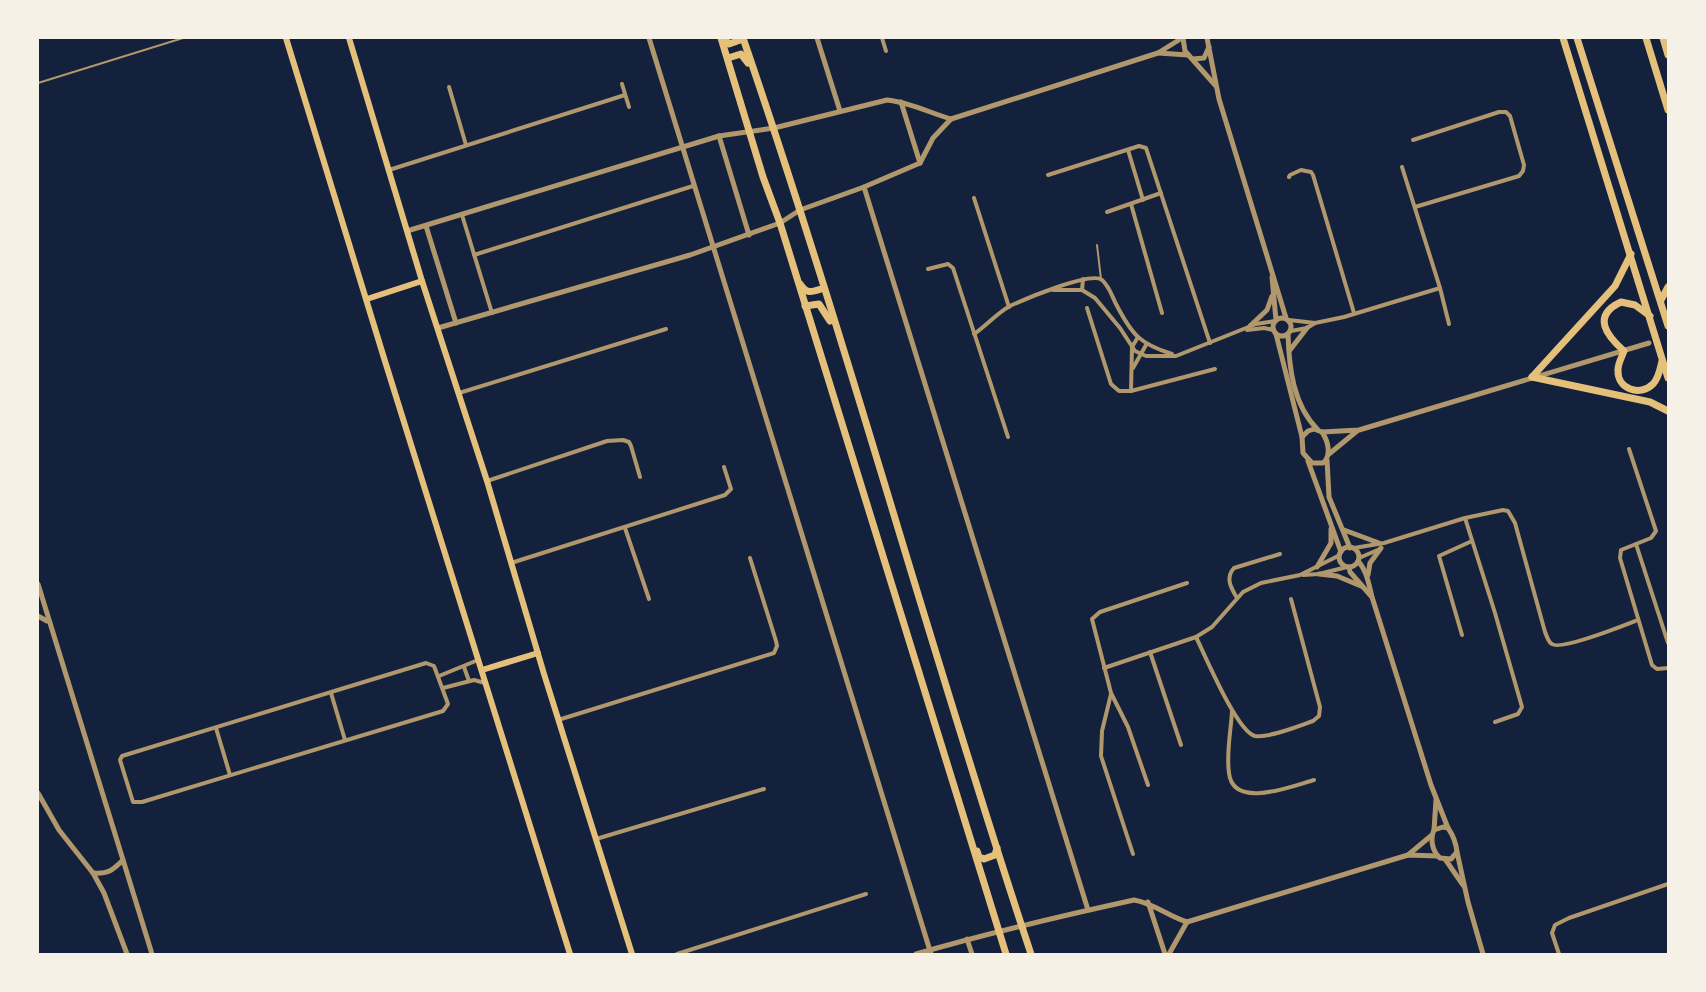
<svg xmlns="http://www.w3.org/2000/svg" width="1706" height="992" viewBox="0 0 1706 992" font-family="'Sofia Sans Condensed',sans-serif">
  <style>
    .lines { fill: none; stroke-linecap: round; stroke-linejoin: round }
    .service { stroke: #b1986c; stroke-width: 2 }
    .minor { stroke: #b1986c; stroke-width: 4 }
    .tertiary { stroke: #b1986c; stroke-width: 5 }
    .secondary { stroke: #e5c07b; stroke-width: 6 }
    .primary { stroke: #e5c07b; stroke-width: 7 }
    .trunk { stroke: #e5c07b; stroke-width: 7 }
  </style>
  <rect width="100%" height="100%" fill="#14213d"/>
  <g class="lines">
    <g class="service">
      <polyline points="38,83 183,38"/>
      <polyline points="1097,245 1101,279"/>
    </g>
    <g class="minor">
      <polyline points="882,38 886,51"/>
      <polyline points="622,84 629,107"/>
      <polyline points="449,87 466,145"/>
      <polyline points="1413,140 1499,112 1506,112 1510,116 1524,165 1523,171 1519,176 1415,207"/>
      <polyline points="1128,150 1143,200"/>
      <polyline points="1402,167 1440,288 1449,324"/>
      <polyline points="389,170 625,95"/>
      <polyline points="1048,175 1139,146 1146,148 1210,343"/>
      <polyline points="1289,177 1290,175 1301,170 1311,172 1313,175 1354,313"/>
      <polyline points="974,198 1009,307"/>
      <polyline points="1131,204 1162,313"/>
      <polyline points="1107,212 1161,193"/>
      <polyline points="462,215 492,313"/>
      <polyline points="474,255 693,186"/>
      <polyline points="928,269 948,264 953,268 1008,437"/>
      <polyline points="1053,290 1082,290 1095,298 1120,328 1135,351 1146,356 1176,356 1256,324 1275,321"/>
      <polyline points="1082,290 1083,279"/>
      <polyline points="1087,308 1111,384 1119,391 1131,391 1132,347 1138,337"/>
      <polyline points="1289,320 1315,323 1344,317 1440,288"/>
      <polyline points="1247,330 1264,328 1274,330"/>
      <polyline points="1291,331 1307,328 1315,323"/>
      <path d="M974 334C986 326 997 313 1010 306 1025 299 1091 271 1102 280 1109 286 1112 296 1116 304 1132 335 1140 344 1172 354"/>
      <polyline points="1133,368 1146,345"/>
      <polyline points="1131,391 1215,369"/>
      <polyline points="459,393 666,329"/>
      <polyline points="1629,449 1656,531 1651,538 1621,550 1620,558 1652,665 1657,669 1668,668"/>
      <polyline points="487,481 607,441 623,440 629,442 631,446 640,477"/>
      <polyline points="1465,518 1495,613 1522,707 1518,714 1495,722"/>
      <polyline points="625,528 649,599"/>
      <polyline points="1636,544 1668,643"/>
      <path d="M1354 548 1384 543 1465 518 1503 510 1508 511 1515 523 1545 632C1547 636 1548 642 1552 644 1561 651 1625 625 1638 620"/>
      <polyline points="1359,558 1380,549"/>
      <polyline points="511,563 725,495 731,489 724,467"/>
      <polyline points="1303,575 1319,574 1347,567"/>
      <path d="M1237 598C1231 588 1225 578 1234 568L1280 554"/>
      <polyline points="1462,635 1439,556 1472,541"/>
      <path d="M1196 637C1205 655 1237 732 1255 736 1269 738 1299 726 1313 721L1319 716 1320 707 1291 599"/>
      <polyline points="1150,652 1181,745"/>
      <polygon points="426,663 434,666 448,704 443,711 142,802 133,802 120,760 122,756"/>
      <polyline points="464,667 469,681"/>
      <polyline points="1104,668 1196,637 1212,627 1243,592 1261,583 1300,575 1340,555"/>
      <polyline points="439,676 478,660"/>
      <polyline points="443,688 474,680 485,683"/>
      <polyline points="331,693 345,740"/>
      <polyline points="1111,694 1102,731 1101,756 1133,854"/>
      <path d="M1232 711C1231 731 1226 753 1229 773 1233 810 1292 786 1314 780"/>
      <polyline points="558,720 774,653 777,646 776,641 750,558"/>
      <polyline points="216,728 230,775"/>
      <polyline points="1148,785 1128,727 1111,693 1092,619 1100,612 1187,583"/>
      <polyline points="596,839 764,789"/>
      <polyline points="677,954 866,894"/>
      <polyline points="1559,954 1552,933 1555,925 1569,918 1668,884"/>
    </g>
    <g class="tertiary">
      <polyline points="649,38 931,954"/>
      <polyline points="817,38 840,111"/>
      <polyline points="1183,38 1185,51 1215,85"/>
      <polyline points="1207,38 1219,99 1286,318"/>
      <polyline points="1158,53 1188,55"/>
      <polyline points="1193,59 1204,58 1209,47"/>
      <polyline points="901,102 920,163"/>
      <polyline points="719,136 749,235"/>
      <polyline points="864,187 1088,910"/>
      <polyline points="426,226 456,323"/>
      <path d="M407 231 719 136 774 128 887 100C909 102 930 113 951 119"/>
      <polyline points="1272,277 1276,320"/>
      <circle cx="1282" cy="327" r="9"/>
      <polyline points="1250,326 1267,310 1272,296"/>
      <polyline points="438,328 690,255 780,223 800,210 864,187 920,163 933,138 951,119 1158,53 1182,38"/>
      <polyline points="1276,334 1302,437"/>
      <path d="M1288 334C1289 368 1293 405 1318 430"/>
      <polyline points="1290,350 1307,328"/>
      <path d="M1314 429 1322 432C1328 441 1332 455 1323 463H1312L1303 453 1302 437 1308 431Z"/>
      <polyline points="1322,432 1359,430 1649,343"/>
      <polyline points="1329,454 1357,431"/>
      <polyline points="1327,460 1329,497 1350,548"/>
      <polyline points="1308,461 1341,552"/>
      <polyline points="1344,530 1379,543"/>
      <circle cx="1349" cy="557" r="10"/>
      <path d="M1358 561C1367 571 1369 585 1372 597L1431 785 1448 828"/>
      <polyline points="1317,567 1331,543 1331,529"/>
      <polyline points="1349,567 1350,572 1371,596"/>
      <polyline points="1319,574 1337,576 1361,586"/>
      <polyline points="1368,575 1370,563 1381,548"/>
      <polyline points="38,584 152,954"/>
      <polyline points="38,616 47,621"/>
      <polyline points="38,793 59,830 93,873 104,893 127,954"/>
      <path d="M1443 827 1448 828C1453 835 1456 843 1457 852L1451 859 1440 858C1432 851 1430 839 1434 830Z"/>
      <polyline points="1434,830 1436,800"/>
      <polyline points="1457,852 1468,902 1483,954"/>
      <polyline points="1408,855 1432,835"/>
      <polyline points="1445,859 1463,885"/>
      <path d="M93 873C108 874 112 871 123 860"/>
      <polyline points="1148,902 1165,954"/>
      <polyline points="1187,922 1408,855 1437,856"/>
      <polyline points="967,939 972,954"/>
      <path d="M916 954C988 933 1061 916 1134 900 1153 903 1168 916 1187 922"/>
      <polyline points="1169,954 1187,922"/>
    </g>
    <g class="secondary">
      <polyline points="286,38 384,358 570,954"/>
      <polyline points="349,38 422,281 487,481 544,674 632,954"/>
      <polyline points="367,299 422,281"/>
      <polyline points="482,670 538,653"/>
    </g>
    <g class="primary">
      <polyline points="721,38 763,177 780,223 1006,954"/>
      <polyline points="724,38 729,44 743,39"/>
      <path d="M743 38C847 341 930 650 1031 954"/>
      <polyline points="1563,38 1668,378"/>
      <polyline points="1577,38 1668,326"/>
      <polyline points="728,58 741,54 748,63"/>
      <path d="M800 284C807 295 812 292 824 288"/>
      <polyline points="805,306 819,304 830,321"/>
      <path d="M1650 316 1635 305 1621 302C1591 316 1607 336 1624 351 1622 357 1618 363 1618 370 1617 389 1640 397 1653 384 1659 378 1660 369 1662 361"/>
      <polyline points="1532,377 1615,286 1631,254"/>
      <polyline points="1532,377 1650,402 1668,411"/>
      <polyline points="977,851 979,857 984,859 995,855 997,848"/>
    </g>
    <g class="trunk">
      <polyline points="1646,38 1668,110"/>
      <polyline points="1663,38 1668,55"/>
      <polyline points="1661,300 1668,287"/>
    </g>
  </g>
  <rect width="1706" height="992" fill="none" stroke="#f6f1e7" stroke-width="78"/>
</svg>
